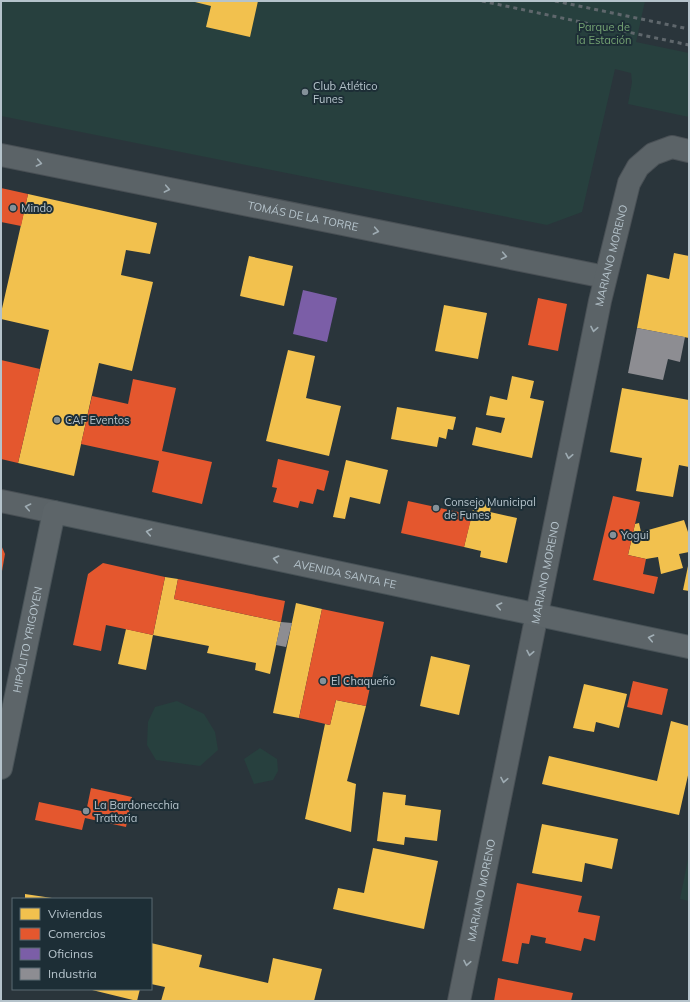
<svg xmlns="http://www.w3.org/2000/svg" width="690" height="1002" viewBox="0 0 690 1002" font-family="Mulish,sans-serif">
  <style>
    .green { fill: #27403e }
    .homes { fill: #f2c14e }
    .shops { fill: #e4572e }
    .offices { fill: #7b5ea7 }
    .industry { fill: #8d8d92 }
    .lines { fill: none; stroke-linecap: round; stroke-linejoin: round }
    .minor-casing { stroke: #495055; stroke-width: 24 }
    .major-casing { stroke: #485257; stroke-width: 24 }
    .minor { stroke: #5b6367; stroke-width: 22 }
    .major { stroke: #5d6569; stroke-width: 22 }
    .rail { stroke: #5f676c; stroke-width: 3; stroke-dasharray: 4 4; stroke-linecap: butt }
    .oneway { stroke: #9eabb2 }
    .oneway2 { stroke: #a3b0b7 }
    .poi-dot { fill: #849199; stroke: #1d2e36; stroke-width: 1.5 }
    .labels { text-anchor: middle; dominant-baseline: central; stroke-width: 4; stroke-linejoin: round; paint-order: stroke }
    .park-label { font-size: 11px; fill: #74a272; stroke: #1d2e36 }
    .poi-label { font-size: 11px; fill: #b5c3cb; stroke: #1d2e36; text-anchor: start }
    .street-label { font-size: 11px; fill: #b5c3cb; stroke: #1d2e36 }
  </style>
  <rect width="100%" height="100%" fill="#2a353b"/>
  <g class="green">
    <polygon points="1,1 645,1 636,42 689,53 689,117 628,104 632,82 631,73 615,69 582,212 547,225 1,116"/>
    <polygon points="177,701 204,714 215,732 218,750 200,766 156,760 147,745 148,722 155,707"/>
    <polygon points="260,748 277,759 278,771 273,780 254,784 244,759"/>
    <polygon points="689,854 689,901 680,899"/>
  </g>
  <g class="homes">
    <polygon points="191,1 258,1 250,37 206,27 211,6"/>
    <polygon points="28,194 157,223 150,254 126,250 121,275 153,282 132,371 99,363 74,476 18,463 49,330 1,319 1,313"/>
    <polygon points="674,253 689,256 689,338 637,328 647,274 669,279"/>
    <polygon points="249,256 293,266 284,306 240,296"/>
    <polygon points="444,305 487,313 478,359 435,351"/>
    <polygon points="288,350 315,356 306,398 341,406 329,456 266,441"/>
    <polygon points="512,376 534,381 530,398 544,401 532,458 472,445 476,427 501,433 505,418 486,415 490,396 507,400"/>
    <polygon points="622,388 689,400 689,467 679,465 673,497 636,491 642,458 610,452"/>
    <polygon points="397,407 456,417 453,430 448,429 446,439 439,437 437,447 391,439"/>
    <polygon points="346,460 388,470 380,504 350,497 345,519 333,517"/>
    <polygon points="475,501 491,505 490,512 517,518 507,563 480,557 481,551 464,547"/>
    <polygon points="684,520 689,535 689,552 679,554 683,568 661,574 658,557 646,559 628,555 635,524 639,523 641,532"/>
    <polygon points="688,566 689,566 689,591 683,590"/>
    <polygon points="165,577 178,579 174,599 281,622 270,674 255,670 256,663 207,653 209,646 153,635 146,670 118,664 126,629 153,635"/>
    <polygon points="296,603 322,609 299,718 273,713"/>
    <polygon points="431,656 470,665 459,715 420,706"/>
    <polygon points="584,684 627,694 619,728 596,722 594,732 573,728"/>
    <polygon points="336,700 366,706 347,781 356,784 351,832 305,819 325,724 330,725"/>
    <polygon points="671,721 689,726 689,771 679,815 542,784 549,756 657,781"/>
    <polygon points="383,792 406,795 405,805 441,810 437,841 405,837 404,845 377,841"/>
    <polygon points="542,824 618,839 612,869 585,863 582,882 532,873"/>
    <polygon points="373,848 438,861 424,929 333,909 338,888 364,893"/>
    <polygon points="25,894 52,898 52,899 25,899"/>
    <polygon points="151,943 202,955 199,967 268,983 273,958 322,969 314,1001 161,1001 165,987 151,984"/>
    <polygon points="88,989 140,989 137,1001"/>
  </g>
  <g class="shops">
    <polygon points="1,188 28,194 21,226 1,222"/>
    <polygon points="538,298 567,304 558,351 528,345"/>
    <polygon points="1,360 40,369 18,463 1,459"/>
    <polygon points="133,379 176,388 162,451 212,462 202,504 152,492 159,461 81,444 92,396 128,404"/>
    <polygon points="278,459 329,471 324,491 317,489 313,504 300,501 298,508 273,502 277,488 272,487"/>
    <polygon points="613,496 640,502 628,555 646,559 643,574 658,577 654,594 593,580"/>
    <polygon points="408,501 472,515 464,547 401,533"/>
    <polygon points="1,545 5,554 2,571 1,571"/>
    <polygon points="103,563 165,577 153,635 106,625 101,651 73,645 88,574"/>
    <polygon points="178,579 285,601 281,622 174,599"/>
    <polygon points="322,609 384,622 366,706 336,700 330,725 299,718"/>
    <polygon points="633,681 668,689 662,715 627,707"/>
    <polygon points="91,788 132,797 126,827 85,818 82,830 35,820 39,802 86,812"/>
    <polygon points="517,883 582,896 578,912 600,916 595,941 584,938 581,951 545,943 546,938 531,935 529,944 522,943 518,964 502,961"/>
    <polygon points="498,978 573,993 571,1001 494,1001"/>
  </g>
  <polygon class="offices" points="303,290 337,298 327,342 293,334"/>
  <g class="industry">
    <polygon points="637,328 685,337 680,362 668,359 663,380 628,373"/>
    <polygon points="281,622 292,623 286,647 276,645"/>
  </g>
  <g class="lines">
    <defs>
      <g id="minor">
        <path id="s1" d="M1 155 605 277"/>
        <polyline points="1,501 54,512"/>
        <path id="s2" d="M459 1001 600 301 629 183 638 167 653 154 672 147 689 151"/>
      </g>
      <g id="major">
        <path id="s3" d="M1 768 54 512 689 647"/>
      </g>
    </defs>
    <use href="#minor" class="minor-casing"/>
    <use href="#major" class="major-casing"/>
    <use href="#minor" class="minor"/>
    <use href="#major" class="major"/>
    <g class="rail">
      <polyline points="482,1 689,45"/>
      <polyline points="555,1 689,29"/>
    </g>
  </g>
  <defs><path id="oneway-chevron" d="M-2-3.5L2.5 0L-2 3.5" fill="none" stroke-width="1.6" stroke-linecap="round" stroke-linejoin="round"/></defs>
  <g class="oneway">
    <use href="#oneway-chevron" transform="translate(39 163) rotate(11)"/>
    <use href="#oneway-chevron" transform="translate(167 189) rotate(11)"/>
    <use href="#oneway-chevron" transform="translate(376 231) rotate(11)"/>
    <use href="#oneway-chevron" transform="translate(504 256) rotate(11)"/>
    <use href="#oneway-chevron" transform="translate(594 329) rotate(101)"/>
    <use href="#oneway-chevron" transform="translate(569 456) rotate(101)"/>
    <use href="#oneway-chevron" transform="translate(28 507) rotate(-168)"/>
    <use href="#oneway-chevron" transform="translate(530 653) rotate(101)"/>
    <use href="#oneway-chevron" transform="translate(504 780) rotate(101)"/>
    <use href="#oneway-chevron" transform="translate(467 963) rotate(101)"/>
  </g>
  <g class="oneway2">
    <use href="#oneway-chevron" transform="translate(149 532) rotate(-168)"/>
    <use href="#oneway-chevron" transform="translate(276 559) rotate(-168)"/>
    <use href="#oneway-chevron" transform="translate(499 606) rotate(-168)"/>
    <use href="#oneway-chevron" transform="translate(651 638) rotate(-168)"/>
  </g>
  <g class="poi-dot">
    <circle cx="305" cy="92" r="4"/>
    <circle cx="13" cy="208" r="4"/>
    <circle cx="57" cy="420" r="4"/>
    <circle cx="436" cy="508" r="4"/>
    <circle cx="613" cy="535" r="4"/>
    <circle cx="323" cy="681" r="4"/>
    <circle cx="86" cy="811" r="4"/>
  </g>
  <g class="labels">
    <g class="park-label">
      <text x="604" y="27">Parque de<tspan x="604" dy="13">la Estación</tspan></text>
    </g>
    <g class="poi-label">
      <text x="313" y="86">Club Atlético<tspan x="313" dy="13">Funes</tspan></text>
      <text x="21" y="208">Mindo</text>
      <text x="65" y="420">CAF Eventos</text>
      <text x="444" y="502">Consejo Municipal<tspan x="444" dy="13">de Funes</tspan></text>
      <text x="621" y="535">Yogui</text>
      <text x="331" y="681">El Chaqueño</text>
      <text x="94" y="805">La Bardonecchia<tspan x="94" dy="13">Trattoria</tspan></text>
    </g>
    <g class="street-label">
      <text stroke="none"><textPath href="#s1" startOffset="308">TOMÁS DE LA TORRE</textPath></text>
      <text stroke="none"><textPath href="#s2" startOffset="761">MARIANO MORENO</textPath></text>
      <text stroke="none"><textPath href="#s2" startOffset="437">MARIANO MORENO</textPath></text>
      <text stroke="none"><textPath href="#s3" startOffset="559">AVENIDA SANTA FE</textPath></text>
      <text stroke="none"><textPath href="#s3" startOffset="131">HIPÓLITO YRIGOYEN</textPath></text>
      <text stroke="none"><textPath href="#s2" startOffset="113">MARIANO MORENO</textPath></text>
    </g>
  </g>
  <rect width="690" height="1002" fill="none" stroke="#b5c3cb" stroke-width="4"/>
  <rect x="12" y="898" width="140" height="92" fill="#1d2e36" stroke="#5a6a72"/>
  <rect x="20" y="908" width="20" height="12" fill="#f2c14e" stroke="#5a6a72"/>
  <text x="48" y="918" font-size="12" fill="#b5c3cb">Viviendas</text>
  <rect x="20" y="928" width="20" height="12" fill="#e4572e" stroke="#5a6a72"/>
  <text x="48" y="938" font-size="12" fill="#b5c3cb">Comercios</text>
  <rect x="20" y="948" width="20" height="12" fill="#7b5ea7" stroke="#5a6a72"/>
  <text x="48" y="958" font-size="12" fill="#b5c3cb">Oficinas</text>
  <rect x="20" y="968" width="20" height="12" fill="#8d8d92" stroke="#5a6a72"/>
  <text x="48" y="978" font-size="12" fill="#b5c3cb">Industria</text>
</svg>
